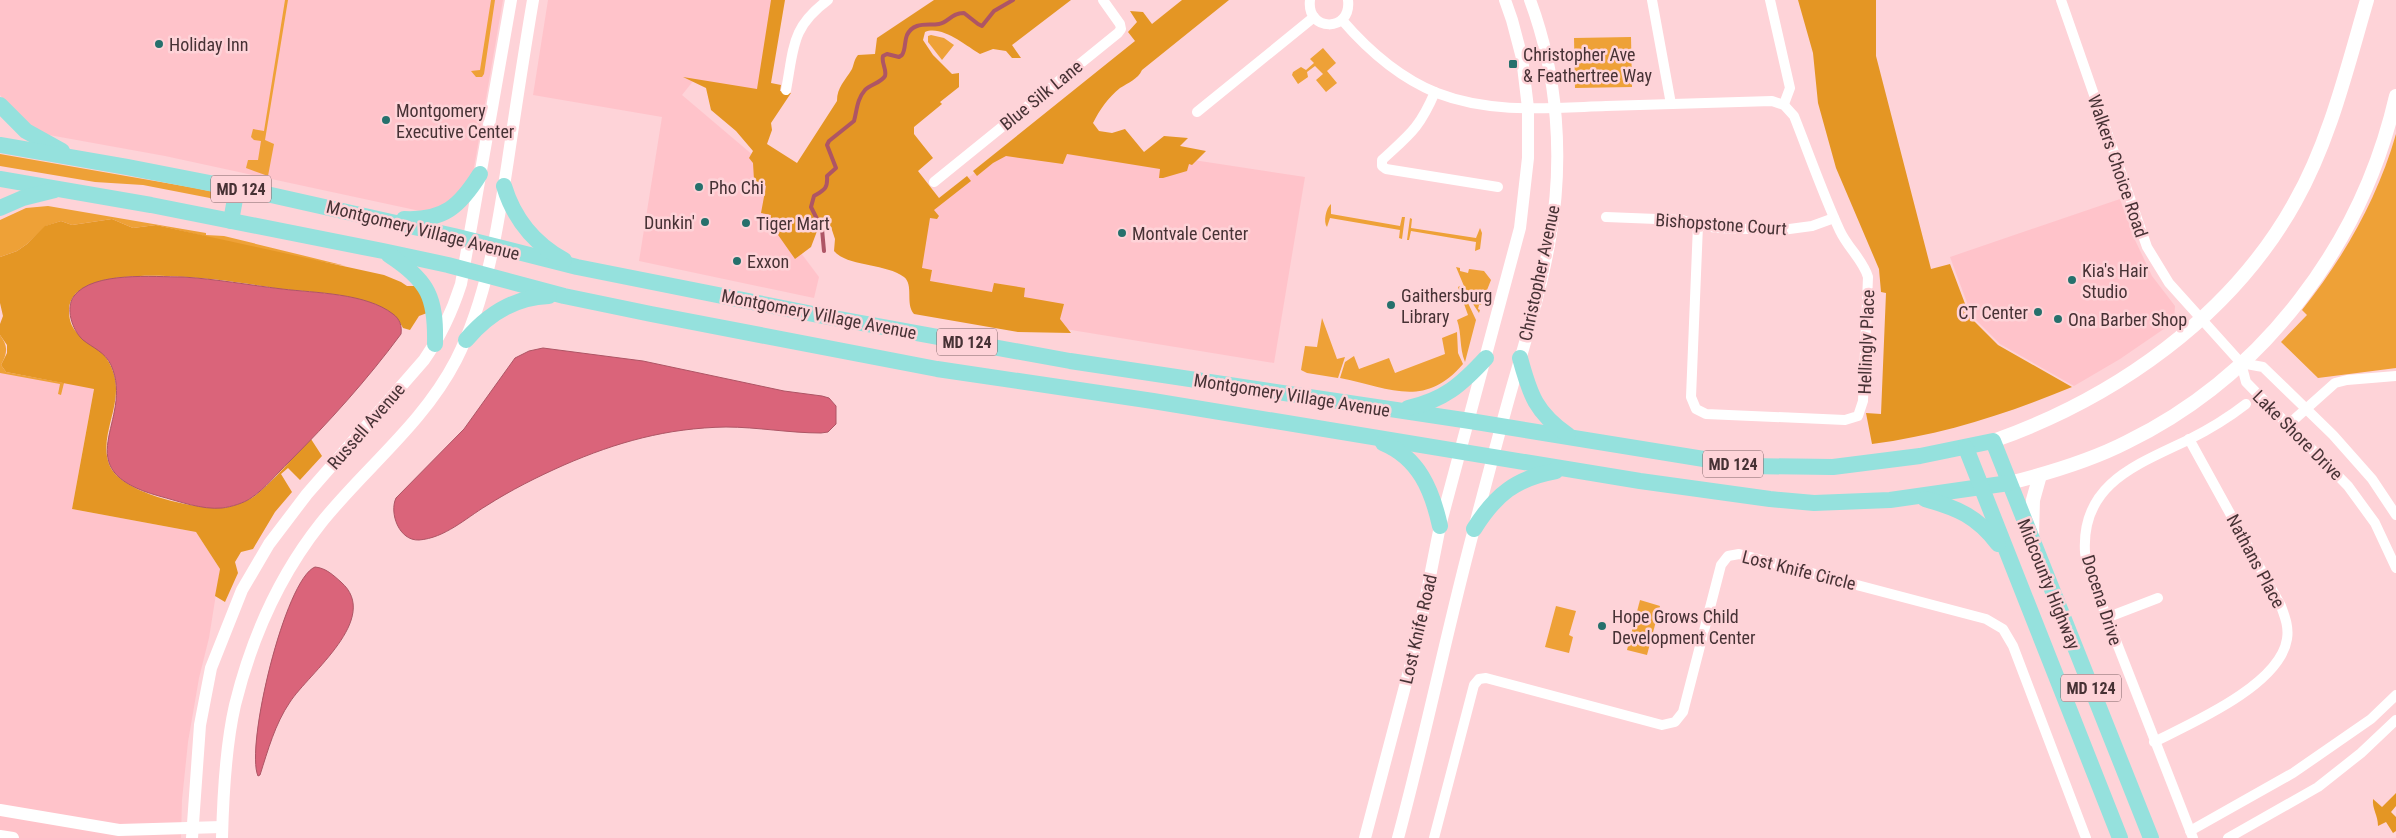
<svg xmlns="http://www.w3.org/2000/svg" width="2396" height="838" viewBox="0 0 2396 838" font-family="'Roboto Condensed',sans-serif">
  <style>
    .built { fill: #ffc3ca }
    .green { fill: #eea137 }
    .forest { fill: #e49624 }
    .water { fill: #da647a; stroke: #ae5565 }
    .lines { fill: none; stroke-linecap: round; stroke-linejoin: round }
    .stream { stroke: #ae5565; stroke-width: 4 }
    .minor { stroke: #fff; stroke-width: 10 }
    .tertiary { stroke: #fff; stroke-width: 12 }
    .secondary { stroke: #fff; stroke-width: 14 }
    .primary { stroke: #95e1dd; stroke-width: 16 }
    .poi-dot { fill: #26706c; stroke: #fed3d8; stroke-width: 2 }
    .labels { text-anchor: middle; dominant-baseline: central; stroke-width: 5; stroke-linejoin: round; paint-order: stroke }
    .shield { fill: #fed3d8; stroke: #7e6266; stroke-width: 1 }
    .shield-label { font-size: 16px; font-weight: bold; fill: #473235 }
    .poi-label { font-size: 18px; fill: #473235; stroke: #fed3d8; text-anchor: start }
    .street-label { font-size: 18px; fill: #473235; stroke: #fed3d8 }
  </style>
  <rect width="100%" height="100%" fill="#fed3d8"/>
  <g class="built">
    <polygon points="0,0 503,0 472,179 442,208 420,211 165,156 49,135 35,129 10,109 0,95"/>
    <polygon points="548,0 778,0 763,92 694,80 682,95 780,178 774,217 819,277 814,298 639,261 662,117 533,95"/>
    <polygon points="1023,134 1305,177 1274,363 1065,329 912,309 927,211"/>
    <polygon points="2120,199 2135,240 2152,276 2175,306 2174,322 2120,359 2074,386 2000,344 1972,316 1950,257"/>
    <polygon points="0,371 94,388 72,509 196,532 220,569 209,638 199,678 188,742 182,800 181,838 0,838"/>
  </g>
  <g class="green">
    <polygon points="285,0 288,0 265,140 274,144 268,176 246,168 248,160 258,160 261,141 254,140 251,137 253,129 264,131"/>
    <polygon points="491,0 495,0 484,74 482,77 476,77 471,71 480,70"/>
    <polygon points="931,35 944,38 954,45 942,60 928,42 928,36"/>
    <polygon points="1631,37 1632,87 1575,88 1574,38"/>
    <polygon points="1323,48 1336,63 1327,71 1337,83 1326,92 1316,80 1323,74 1315,66 1307,72 1308,77 1298,84 1292,75 1293,72 1301,67 1306,70 1314,63 1310,59"/>
    <path d="M2396 134V368L2318 378 2281 342 2307 315 2302 310C2344 257 2377 200 2396 134Z"/>
    <polygon points="0,154 195,188 219,193 220,196 215,199 143,185 95,182 0,166"/>
    <path d="M1331 204V214L1400 226 1402 217H1405L1402 239 1399 238 1400 230 1330 218 1327 227C1323 222 1326 208 1331 204Z"/>
    <polygon points="48,206 206,233 206,235 224,236 346,266 289,256 156,225 133,228 112,219 72,225 61,221 46,226 27,244 17,251 0,257 0,220 26,208"/>
    <polygon points="1410,218 1412,219 1411,228 1476,238 1480,228 1482,233 1480,249 1475,251 1476,242 1411,231 1409,240 1407,240"/>
    <polygon points="1456,267 1460,268 1460,271 1468,273 1469,269 1484,271 1491,280 1481,305 1479,305 1478,309 1480,310 1479,313 1469,298"/>
    <path d="M1460 286 1476 320 1465 362C1459 347 1462 334 1457 320L1468 315 1458 287Z"/>
    <polygon points="1322,318 1337,359 1345,357 1338,378 1307,373 1301,370 1305,346 1317,347"/>
    <path d="M1457 332 1458 353 1463 364C1424 410 1388 387 1340 378L1345 362 1354 356 1359 369 1389 358 1395 373 1445 354 1442 338Z"/>
    <path d="M0 335C8 346 8 352 1 365L6 372 64 383 61 395 58 394 60 384 0 373Z"/>
    <polygon points="1640,600 1660,606 1647,655 1627,650"/>
    <polygon points="1556,606 1576,611 1569,635 1573,637 1569,653 1545,647"/>
  </g>
  <g class="forest">
    <path d="M771 0H785L771 83 781 85 780 91 791 93 771 123 772 130 767 144 797 163 837 101C837 87 845 81 852 69 854 64 854 60 858 55L875 54 877 38 934 0H1071L1012 45 1021 58H1012L1006 51 993 49 980 54C966 46 942 25 925 32L923 40 933 55 952 74 959 73V87L940 102 942 104 914 127V134L933 158 918 171 939 198 967 176 971 181 934 210 939 216 937 219 930 218 922 268 932 270 930 281 992 292 994 283 1025 288 1024 297 1064 304 1060 319 1071 333 1018 332 914 314C905 304 914 285 904 277 885 263 848 267 834 251L835 239 831 227 819 226 811 247 795 259 776 232 769 231 771 215 761 213 766 186 754 180 753 163 749 158 753 151 736 131 711 110 706 88 683 77 757 89Z"/>
    <path d="M1182 0H1229L1142 70C1138 79 1128 83 1120 88 1108 98 1100 109 1093 123L1099 131 1112 133 1125 129 1144 152 1164 136 1188 138 1180 146 1206 151 1192 165 1189 164 1187 171 1163 178H1159L1160 169 1067 154 1063 164 1006 156 993 163 977 176 973 171 1135 41 1128 32 1137 22 1130 11 1143 12 1152 24Z"/>
    <path d="M1798 0H1876V56L1931 269 1950 264 1970 317 1998 345 2072 387C2007 414 1942 435 1872 444L1866 413 1881 414 1886 293 1881 292 1879 269 1836 168 1818 103 1813 53Z"/>
    <path d="M112 219 133 228 156 225 384 275 401 282 407 286H416L422 293 427 313 419 316 410 330 403 328C388 292 307 293 274 288 239 282 68 254 69 311 69 333 84 338 98 349 107 356 113 368 115 379 121 407 99 437 109 464 119 493 192 508 220 508 229 508 242 503 250 499 266 490 296 454 311 439L322 456 300 480 288 468 281 474 292 492 275 512 253 549 241 552 235 562 238 573 225 602 215 596 220 569 196 532 72 509 94 389 6 372 1 365 7 353V345L0 335V324L3 316 0 303V257L17 251 27 244 45 226 61 221 72 225Z"/>
    <path d="M2396 793V806L2391 812 2396 817V831L2393 833 2386 822 2378 826C2378 815 2372 809 2373 799L2382 807Z"/>
  </g>
  <g class="water">
    <path d="M183 277C216 279 249 285 282 289 315 293 366 293 393 314 400 319 402 326 401 334 367 380 329 422 289 462 277 473 265 489 251 498 244 503 231 507 222 508 202 510 178 501 159 496 62 469 136 421 111 365 105 352 93 348 83 340 72 330 65 308 74 296 93 271 154 277 183 277Z"/>
    <path d="M543 348 643 361 784 391 822 396 829 398 836 406V424L828 432 821 433C789 433 757 427 726 427 667 428 617 442 564 465 537 477 511 490 486 506 466 518 445 538 419 540 399 541 389 513 396 498L464 429 515 358 529 351Z"/>
    <path d="M315 567C326 568 333 575 341 582 382 618 309 673 290 702 275 724 268 750 260 775L258 776C245 747 285 579 315 567Z"/>
  </g>
  <g class="lines">
    <path class="stream" d="M824 251 822 229 811 207 814 196C824 190 828 189 827 176L836 168 827 145 829 141 854 121C857 110 857 99 865 90 870 85 882 82 885 76 887 69 881 63 883 56L887 54 899 57 902 55C906 49 904 42 907 35 914 21 928 26 939 24 949 22 951 13 964 13L978 24 982 26 994 11 1013 0"/>
    <g class="minor">
      <path d="M1310 0C1306 32 1352 33 1348 0"/>
      <polyline points="1652,0 1671,104"/>
      <polyline points="1770,0 1790,88 1784,104"/>
      <polyline points="2061,0 2147,247 2169,283 2241,363 2246,382 2348,486 2375,523 2396,568"/>
      <path d="M1342 20C1367 49 1400 78 1437 93 1491 114 1549 108 1606 106 1661 104 1717 103 1772 101L1784 105 1794 116C1809 154 1823 194 1840 231 1848 248 1863 260 1868 277L1863 401 1858 416 1845 420 1706 414 1696 409 1691 397 1698 225"/>
      <path d="M786 90C794 48 791 27 828 0"/>
      <path d="M1435 92C1419 129 1410 134 1382 160V166L1386 169 1498 187"/>
      <polyline points="1197,112 1314,17"/>
      <polyline points="934,182 1118,33 1121,29 1120,24 1103,0"/>
      <polyline points="1606,217 1682,220 1698,225 1718,228 1782,230 1812,226 1834,218"/>
      <polyline points="2241,363 2263,367 2333,435 2372,479 2396,515"/>
      <polyline points="2288,425 2335,383 2347,380 2396,376"/>
      <polyline points="2106,618 2158,598"/>
      <path d="M2154 742C2192 723 2280 685 2287 639 2289 627 2285 617 2281 606L2189 439"/>
      <polyline points="2190,831 2293,773 2371,719 2396,695"/>
      <polyline points="1434,838 1474,685 1479,679 1486,678 1662,725 1675,722 1683,712 1721,565 1728,556 1739,554 1986,619 2003,629 2013,646 2086,838"/>
      <path d="M2193 838 2093 582C2090 572 2086 562 2085 552 2081 484 2136 465 2188 440 2208 430 2228 418 2246 404"/>
      <polyline points="2228,838 2318,787 2361,753 2396,720"/>
    </g>
    <g class="tertiary">
      <polyline points="0,810 119,830 222,827"/>
      <polyline points="0,836 13,838"/>
      <path d="M192 838 200 725 211 668 242 590 269 544 307 494 424 360C441 336 452 312 461 284L511 0"/>
      <path d="M222 838C223 798 226 744 235 705 251 640 279 576 321 523 365 468 423 424 456 360 487 299 498 226 508 160 516 106 524 53 533 0"/>
      <polyline points="1365,838 1418,637 1440,526 1520,228 1528,158 1528,108 1522,58 1512,20 1505,0"/>
      <path d="M1398 838C1424 742 1444 644 1469 548 1482 498 1495 448 1509 398 1524 345 1541 292 1550 239 1564 160 1558 75 1530 0"/>
    </g>
    <g class="secondary">
      <path d="M1993 441C2115 398 2231 317 2295 202 2330 140 2347 68 2367 0"/>
      <path d="M2009 483C2049 473 2090 461 2127 442 2264 375 2362 244 2396 96"/>
      <polyline points="2032,536 2033,500 2040,475"/>
    </g>
    <g class="primary">
      <polyline points="0,105 26,131 62,151"/>
      <polyline points="0,145 127,167 271,195 454,236 577,267 823,316 1070,361 1470,421 1747,466 1833,467 1920,456 1993,441 2151,838"/>
      <polyline points="0,179 151,205 383,251 448,265 564,296 651,314 937,369 1153,401 1640,481 1770,499 1814,503 1890,500 2009,483"/>
      <path d="M504 186C514 219 533 243 564 260"/>
      <polyline points="0,208 23,198 55,190"/>
      <path d="M404 219C444 221 460 206 480 174"/>
      <polyline points="231,221 237,188"/>
      <path d="M389 255C429 281 436 298 435 344"/>
      <path d="M466 340C488 314 514 297 549 296"/>
      <path d="M1520 358C1530 395 1536 413 1568 435"/>
      <path d="M1408 408C1444 400 1461 385 1486 358"/>
      <path d="M1383 443C1419 458 1432 490 1440 526"/>
      <polyline points="1966,448 2120,838"/>
      <path d="M1925 499C1957 508 1977 516 1998 544"/>
      <path d="M1474 529C1495 495 1516 478 1556 471"/>
    </g>
  </g>
  <g class="poi-dot">
    <circle cx="159" cy="44" r="5"/>
    <rect x="1508" y="59" width="10" height="10" rx="2.5"/>
    <circle cx="386" cy="120" r="5"/>
    <circle cx="699" cy="187" r="5"/>
    <circle cx="705" cy="222" r="5"/>
    <circle cx="746" cy="223" r="5"/>
    <circle cx="1122" cy="233" r="5"/>
    <circle cx="737" cy="261" r="5"/>
    <circle cx="2072" cy="280" r="5"/>
    <circle cx="1391" cy="305" r="5"/>
    <circle cx="2038" cy="312" r="5"/>
    <circle cx="2058" cy="319" r="5"/>
    <circle cx="1602" cy="626" r="5"/>
  </g>
  <g class="labels">
    <g class="shield">
      <rect x="211" y="175.5" width="60" height="27" rx="4"/>
      <rect x="937" y="328.5" width="60" height="27" rx="4"/>
      <rect x="1703" y="450.5" width="60" height="27" rx="4"/>
      <rect x="2061" y="674.5" width="60" height="27" rx="4"/>
    </g>
    <g class="shield-label">
      <text x="241" y="189">MD 124</text>
      <text x="967" y="342">MD 124</text>
      <text x="1733" y="464">MD 124</text>
      <text x="2091" y="688">MD 124</text>
    </g>
    <g class="poi-label">
      <text x="169" y="44">Holiday Inn</text>
      <text x="1523" y="54">Christopher Ave<tspan x="1523" dy="21">&amp; Feathertree Way</tspan></text>
      <text x="396" y="110">Montgomery<tspan x="396" dy="21">Executive Center</tspan></text>
      <text x="709" y="187">Pho Chi</text>
      <text x="695" y="222" text-anchor="end">Dunkin'</text>
      <text x="756" y="223">Tiger Mart</text>
      <text x="1132" y="233">Montvale Center</text>
      <text x="747" y="261">Exxon</text>
      <text x="2082" y="270">Kia's Hair<tspan x="2082" dy="21">Studio</tspan></text>
      <text x="1401" y="295">Gaithersburg<tspan x="1401" dy="21">Library</tspan></text>
      <text x="2028" y="312" text-anchor="end">CT Center</text>
      <text x="2068" y="319">Ona Barber Shop</text>
      <text x="1612" y="616">Hope Grows Child<tspan x="1612" dy="21">Development Center</tspan></text>
    </g>
    <g class="street-label">
      <text transform="translate(1041 95) rotate(-39)">Blue Silk Lane</text>
      <text transform="translate(2118 166) rotate(71)">Walkers Choice Road</text>
      <text transform="translate(1721 224) rotate(4)">Bishopstone Court</text>
      <text transform="translate(423 230) rotate(14)">Montgomery Village Avenue</text>
      <text transform="translate(1539 273) rotate(-78)">Christopher Avenue</text>
      <text transform="translate(819 314) rotate(11)">Montgomery Village Avenue</text>
      <text transform="translate(1866 342) rotate(-88)">Hellingly Place</text>
      <text transform="translate(1292 395) rotate(9)">Montgomery Village Avenue</text>
      <text transform="translate(366 426) rotate(-49)">Russell Avenue</text>
      <text transform="translate(2298 435) rotate(45)">Lake Shore Drive</text>
      <text transform="translate(2256 561) rotate(62)">Nathans Place</text>
      <text transform="translate(1799 570) rotate(14)">Lost Knife Circle</text>
      <text transform="translate(2049 584) rotate(68)">Midcounty Highway</text>
      <text transform="translate(2102 600) rotate(72)">Docena Drive</text>
      <text transform="translate(1418 629) rotate(-77)">Lost Knife Road</text>
    </g>
  </g>
</svg>
